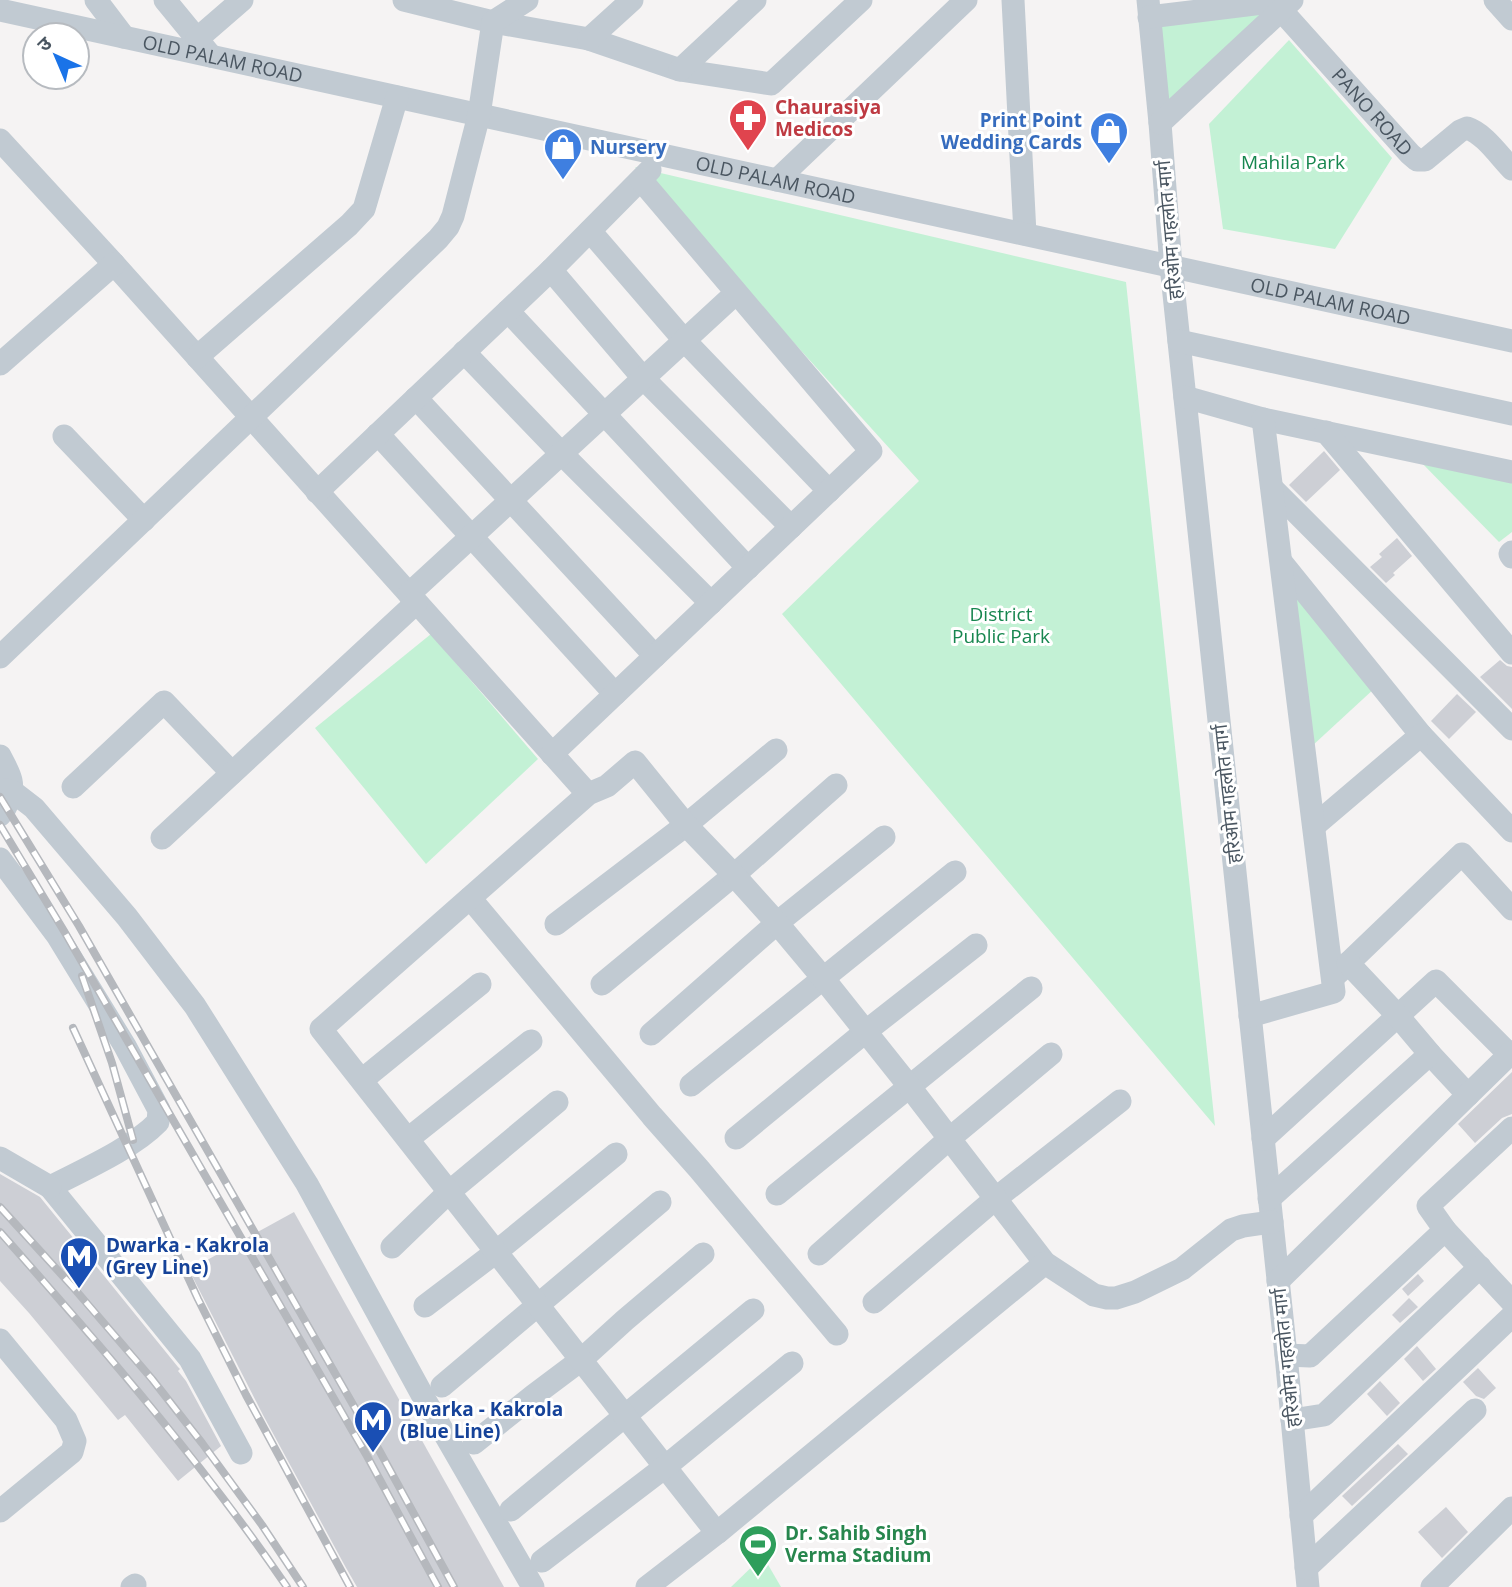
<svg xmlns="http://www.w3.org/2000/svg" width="1512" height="1587" viewBox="0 0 1512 1587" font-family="'Open Sans','Noto Sans Devanagari',sans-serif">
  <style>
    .green { fill: #c3f1d5 }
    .building { fill: #cdcfd5 }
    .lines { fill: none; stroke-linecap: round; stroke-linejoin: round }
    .minor { stroke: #c1cad2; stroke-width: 23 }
    .rail-casing { stroke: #b5b8bd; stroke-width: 8 }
    .rail { stroke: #fff; stroke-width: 5; stroke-dasharray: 16; stroke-linecap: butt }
    .labels { text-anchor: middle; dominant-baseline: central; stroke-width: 6; stroke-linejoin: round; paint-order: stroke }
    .street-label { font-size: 19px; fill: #4a5661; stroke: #fff }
    .health-label { font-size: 19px; font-weight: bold; fill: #be3a42; stroke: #fff; text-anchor: start }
    .shop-label { font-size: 19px; font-weight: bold; fill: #366cbe; stroke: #fff; text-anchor: end }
    .park-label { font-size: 19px; fill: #17864f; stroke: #fff }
    .transit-label { font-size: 19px; font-weight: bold; fill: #164399; stroke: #fff; text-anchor: start }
    .leisure-label { font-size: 19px; font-weight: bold; fill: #27864d; stroke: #fff; text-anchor: start }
  </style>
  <rect width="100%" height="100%" fill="#f5f3f3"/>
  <g class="green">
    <polygon points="1273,8 1169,103 1159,26"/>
    <polygon points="1289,40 1392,158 1335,249 1223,229 1209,124"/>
    <polygon points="635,167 1126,282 1215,1126 782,614 919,481"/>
    <polygon points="1420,461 1512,479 1512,532 1499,542"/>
    <polygon points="1289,580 1376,687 1312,746"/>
    <polygon points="431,634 538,759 426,864 315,728"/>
    <polygon points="763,1556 781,1587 731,1587"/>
  </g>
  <g class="building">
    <polygon points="1324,451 1340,470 1306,502 1289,485"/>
    <polygon points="1397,538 1412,556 1393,573 1395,575 1386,583 1370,567 1382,557 1379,554"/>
    <polygon points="1500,660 1507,666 1512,667 1512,709 1480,677"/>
    <polygon points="1457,694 1476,712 1449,739 1431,721"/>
    <polygon points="1512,1072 1512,1114 1502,1118 1475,1143 1458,1124"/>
    <polygon points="0,1174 40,1197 178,1367 180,1369 178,1371 186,1381 221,1446 178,1481 125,1415 118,1420 29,1313 0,1281"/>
    <polygon points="294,1212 504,1587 357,1587 345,1566 263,1415 189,1270"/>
    <polygon points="1418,1274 1424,1281 1408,1296 1402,1289"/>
    <polygon points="1409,1298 1418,1307 1400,1323 1392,1315"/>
    <polygon points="1417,1346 1436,1369 1423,1381 1404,1359"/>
    <polygon points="1478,1368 1496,1388 1484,1399 1476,1396 1463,1382"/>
    <polygon points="1380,1381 1400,1403 1387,1416 1367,1394"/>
    <polygon points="1398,1444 1408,1454 1352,1506 1342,1496"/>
    <polygon points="1446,1507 1468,1532 1442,1558 1418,1532"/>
  </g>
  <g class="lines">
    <g class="minor">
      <polyline points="96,0 124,37"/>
      <polyline points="165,0 211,56"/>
      <polyline points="404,0 493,22 589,39 680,70 771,84 861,0"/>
      <polyline points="1013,0 1025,234"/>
      <polyline points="1148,0 1160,123 1171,266 1286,1355 1308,1587"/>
      <path id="s1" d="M1280 0 1281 10 1410 154 1417 160H1425L1460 131 1467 128C1485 134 1499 156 1512 169"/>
      <polyline points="1495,0 1512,19"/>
      <path id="s2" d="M0 10 1512 341"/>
      <polyline points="1149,17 1280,1"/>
      <polyline points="197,39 242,0"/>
      <polyline points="589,39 632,0"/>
      <polyline points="680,70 755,0"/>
      <polyline points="1160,123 1292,0"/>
      <polyline points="0,140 114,264 588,794"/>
      <polyline points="777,180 966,0"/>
      <polyline points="590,231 684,340 829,491"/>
      <polyline points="551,270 643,378 791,527"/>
      <polyline points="508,311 748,568"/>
      <polyline points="1179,341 1512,414"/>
      <polyline points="464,352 561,453 711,603"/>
      <polyline points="197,357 349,225 364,209 397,97"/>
      <polyline points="0,364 114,264"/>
      <polyline points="1185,397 1263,419 1512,472"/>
      <polyline points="416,398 655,656"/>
      <polyline points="1326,432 1512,653"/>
      <polyline points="378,434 615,694"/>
      <polyline points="64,436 144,520"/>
      <polyline points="1273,489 1512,729"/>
      <polyline points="317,492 551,270 650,170"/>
      <polyline points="1512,552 1510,554 1512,557"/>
      <polyline points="1282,563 1421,735 1512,831"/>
      <polyline points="409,594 736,293"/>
      <polyline points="0,657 438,239 448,227 453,216 479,115 493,22 527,0"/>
      <polyline points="552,754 871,451 641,180"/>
      <path d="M0 756C8 772 16 782 9 800 6 806 5 810 0 815"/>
      <polyline points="73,787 164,702 232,773"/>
      <polyline points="0,789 12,791 34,808 127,917 195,1006 307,1184 425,1400 533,1587"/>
      <polyline points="1314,826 1421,735"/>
      <polyline points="162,838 416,603"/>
      <path d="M0 859 57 935 125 1046 159 1110 158 1122C133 1148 83 1170 50 1187L190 1359 241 1453"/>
      <polyline points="470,898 652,1116 699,1169 837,1334"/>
      <polyline points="556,924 686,825 776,750"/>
      <polyline points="1338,973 1462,854 1512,909"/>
      <polyline points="602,984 734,875 836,785"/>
      <polyline points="1250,1016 1334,992 1263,419"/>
      <polyline points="651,1034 777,923 884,837"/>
      <polyline points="1430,1054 1468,1095"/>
      <polyline points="362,1080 480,984"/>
      <polyline points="691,1085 955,872"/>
      <polyline points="736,1138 865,1032 976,945"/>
      <polyline points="408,1139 531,1041"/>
      <polyline points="1263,1139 1436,981 1509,1054"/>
      <polyline points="0,1158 50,1187"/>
      <polyline points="777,1194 1031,988"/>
      <polyline points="1269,1199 1430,1054 1398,1016 1348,963"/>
      <polyline points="1445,1230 1512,1302"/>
      <polyline points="392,1247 449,1192 557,1102"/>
      <polyline points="819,1254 949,1139 1051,1054"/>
      <polyline points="1278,1281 1512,1052"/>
      <polyline points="874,1302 995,1199 1120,1101"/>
      <polyline points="425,1306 496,1252 616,1154"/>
      <polyline points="0,1340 66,1420 75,1441 72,1452 0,1511"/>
      <polyline points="1286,1355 1310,1356 1445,1230 1428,1206 1512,1128"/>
      <polyline points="442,1386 660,1202"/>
      <polyline points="1292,1420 1324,1415 1480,1267"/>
      <polyline points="474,1443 533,1396 581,1360 625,1320 703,1254"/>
      <polyline points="511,1510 753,1310"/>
      <polyline points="1301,1516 1512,1316"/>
      <polyline points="717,1533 321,1029 588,794 607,786 635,762 686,825 734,875 777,923 823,978 909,1086 1045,1263 1094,1295 1107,1298 1116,1298 1135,1292 1182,1269 1231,1230 1243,1226 1272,1222"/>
      <polyline points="542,1561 665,1467 792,1363"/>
      <polyline points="1306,1568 1475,1410"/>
      <polyline points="132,1587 135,1585"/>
      <polyline points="647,1587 717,1533 1045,1263"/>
      <polyline points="1432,1587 1512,1508"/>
    </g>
    <defs>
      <g id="rail">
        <polyline points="0,797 79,926 379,1450 454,1587"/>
        <polyline points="0,825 64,931 367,1456 438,1587"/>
        <polyline points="82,976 112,1063 133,1140"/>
        <polyline points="73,1028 198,1299 246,1395 350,1587"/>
        <polyline points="0,1207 72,1286 152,1379 202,1443 262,1525 303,1587"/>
        <path d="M0 1232C101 1346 201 1461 287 1587"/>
      </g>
    </defs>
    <use href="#rail" class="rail-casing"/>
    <use href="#rail" class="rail"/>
  </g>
  <defs>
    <symbol id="pharmacy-pin" viewBox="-11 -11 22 30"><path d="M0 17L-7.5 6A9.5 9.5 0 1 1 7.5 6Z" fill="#e0444e" stroke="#fff"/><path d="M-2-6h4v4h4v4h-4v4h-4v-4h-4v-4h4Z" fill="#fff"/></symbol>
    <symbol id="shop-pin" viewBox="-11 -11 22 30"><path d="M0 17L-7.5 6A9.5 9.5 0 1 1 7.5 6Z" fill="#3f7fe0" stroke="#fff"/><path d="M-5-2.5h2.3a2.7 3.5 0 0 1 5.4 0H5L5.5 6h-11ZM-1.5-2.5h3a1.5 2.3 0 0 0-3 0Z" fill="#fff"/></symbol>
    <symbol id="metro-pin" viewBox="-11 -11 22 30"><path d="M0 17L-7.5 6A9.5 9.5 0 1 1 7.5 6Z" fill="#1a4fb4" stroke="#fff"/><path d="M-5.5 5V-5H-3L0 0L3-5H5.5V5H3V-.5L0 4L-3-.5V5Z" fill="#fff"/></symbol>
    <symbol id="stadium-pin" viewBox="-11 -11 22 30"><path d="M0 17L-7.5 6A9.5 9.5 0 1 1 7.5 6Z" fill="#2e9e5b" stroke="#fff"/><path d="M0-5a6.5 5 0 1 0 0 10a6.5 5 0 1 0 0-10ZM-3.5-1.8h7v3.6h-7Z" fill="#fff"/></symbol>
  </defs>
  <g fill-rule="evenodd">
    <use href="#pharmacy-pin" x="726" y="96" width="44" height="60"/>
    <use href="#shop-pin" x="1087" y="109" width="44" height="60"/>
    <use href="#shop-pin" x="541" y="125" width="44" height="60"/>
    <use href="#metro-pin" x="57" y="1234" width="44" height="60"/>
    <use href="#metro-pin" x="351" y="1398" width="44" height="60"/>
    <use href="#stadium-pin" x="736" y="1522" width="44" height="60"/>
  </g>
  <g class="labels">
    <g class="street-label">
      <text stroke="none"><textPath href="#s2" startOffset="228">OLD PALAM ROAD</textPath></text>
      <text stroke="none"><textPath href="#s1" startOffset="147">PANO ROAD</textPath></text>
      <text stroke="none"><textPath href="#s2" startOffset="794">OLD PALAM ROAD</textPath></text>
      <text transform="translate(1169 230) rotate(-95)">हरिओम गहलोत मार्ग</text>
      <text stroke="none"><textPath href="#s2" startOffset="1362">OLD PALAM ROAD</textPath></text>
      <text transform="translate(1227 794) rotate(-96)">हरिओम गहलोत मार्ग</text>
      <text transform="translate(1286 1358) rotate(-96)">हरिओम गहलोत मार्ग</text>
    </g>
    <g class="health-label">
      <text x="775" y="107">Chaurasiya<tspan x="775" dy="22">Medicos</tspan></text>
    </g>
    <g class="shop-label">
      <text x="1082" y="120">Print Point<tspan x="1082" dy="22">Wedding Cards</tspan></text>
      <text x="590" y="147" text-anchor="start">Nursery</text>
    </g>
    <g class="park-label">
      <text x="1293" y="162">Mahila Park</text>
      <text x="1001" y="614">District<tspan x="1001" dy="22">Public Park</tspan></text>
    </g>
    <g class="transit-label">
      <text x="106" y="1245">Dwarka - Kakrola<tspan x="106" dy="22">(Grey Line)</tspan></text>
      <text x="400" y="1409">Dwarka - Kakrola<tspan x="400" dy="22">(Blue Line)</tspan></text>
    </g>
    <g class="leisure-label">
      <text x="785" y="1533">Dr. Sahib Singh<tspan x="785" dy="22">Verma Stadium</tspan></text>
    </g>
  </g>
  <g transform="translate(56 56) rotate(316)"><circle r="33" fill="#ffffff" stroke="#b7bbc0" stroke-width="2"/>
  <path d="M0-5L12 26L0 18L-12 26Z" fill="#1a73e8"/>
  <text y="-10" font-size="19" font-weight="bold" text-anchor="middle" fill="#4a5661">उ</text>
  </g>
</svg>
